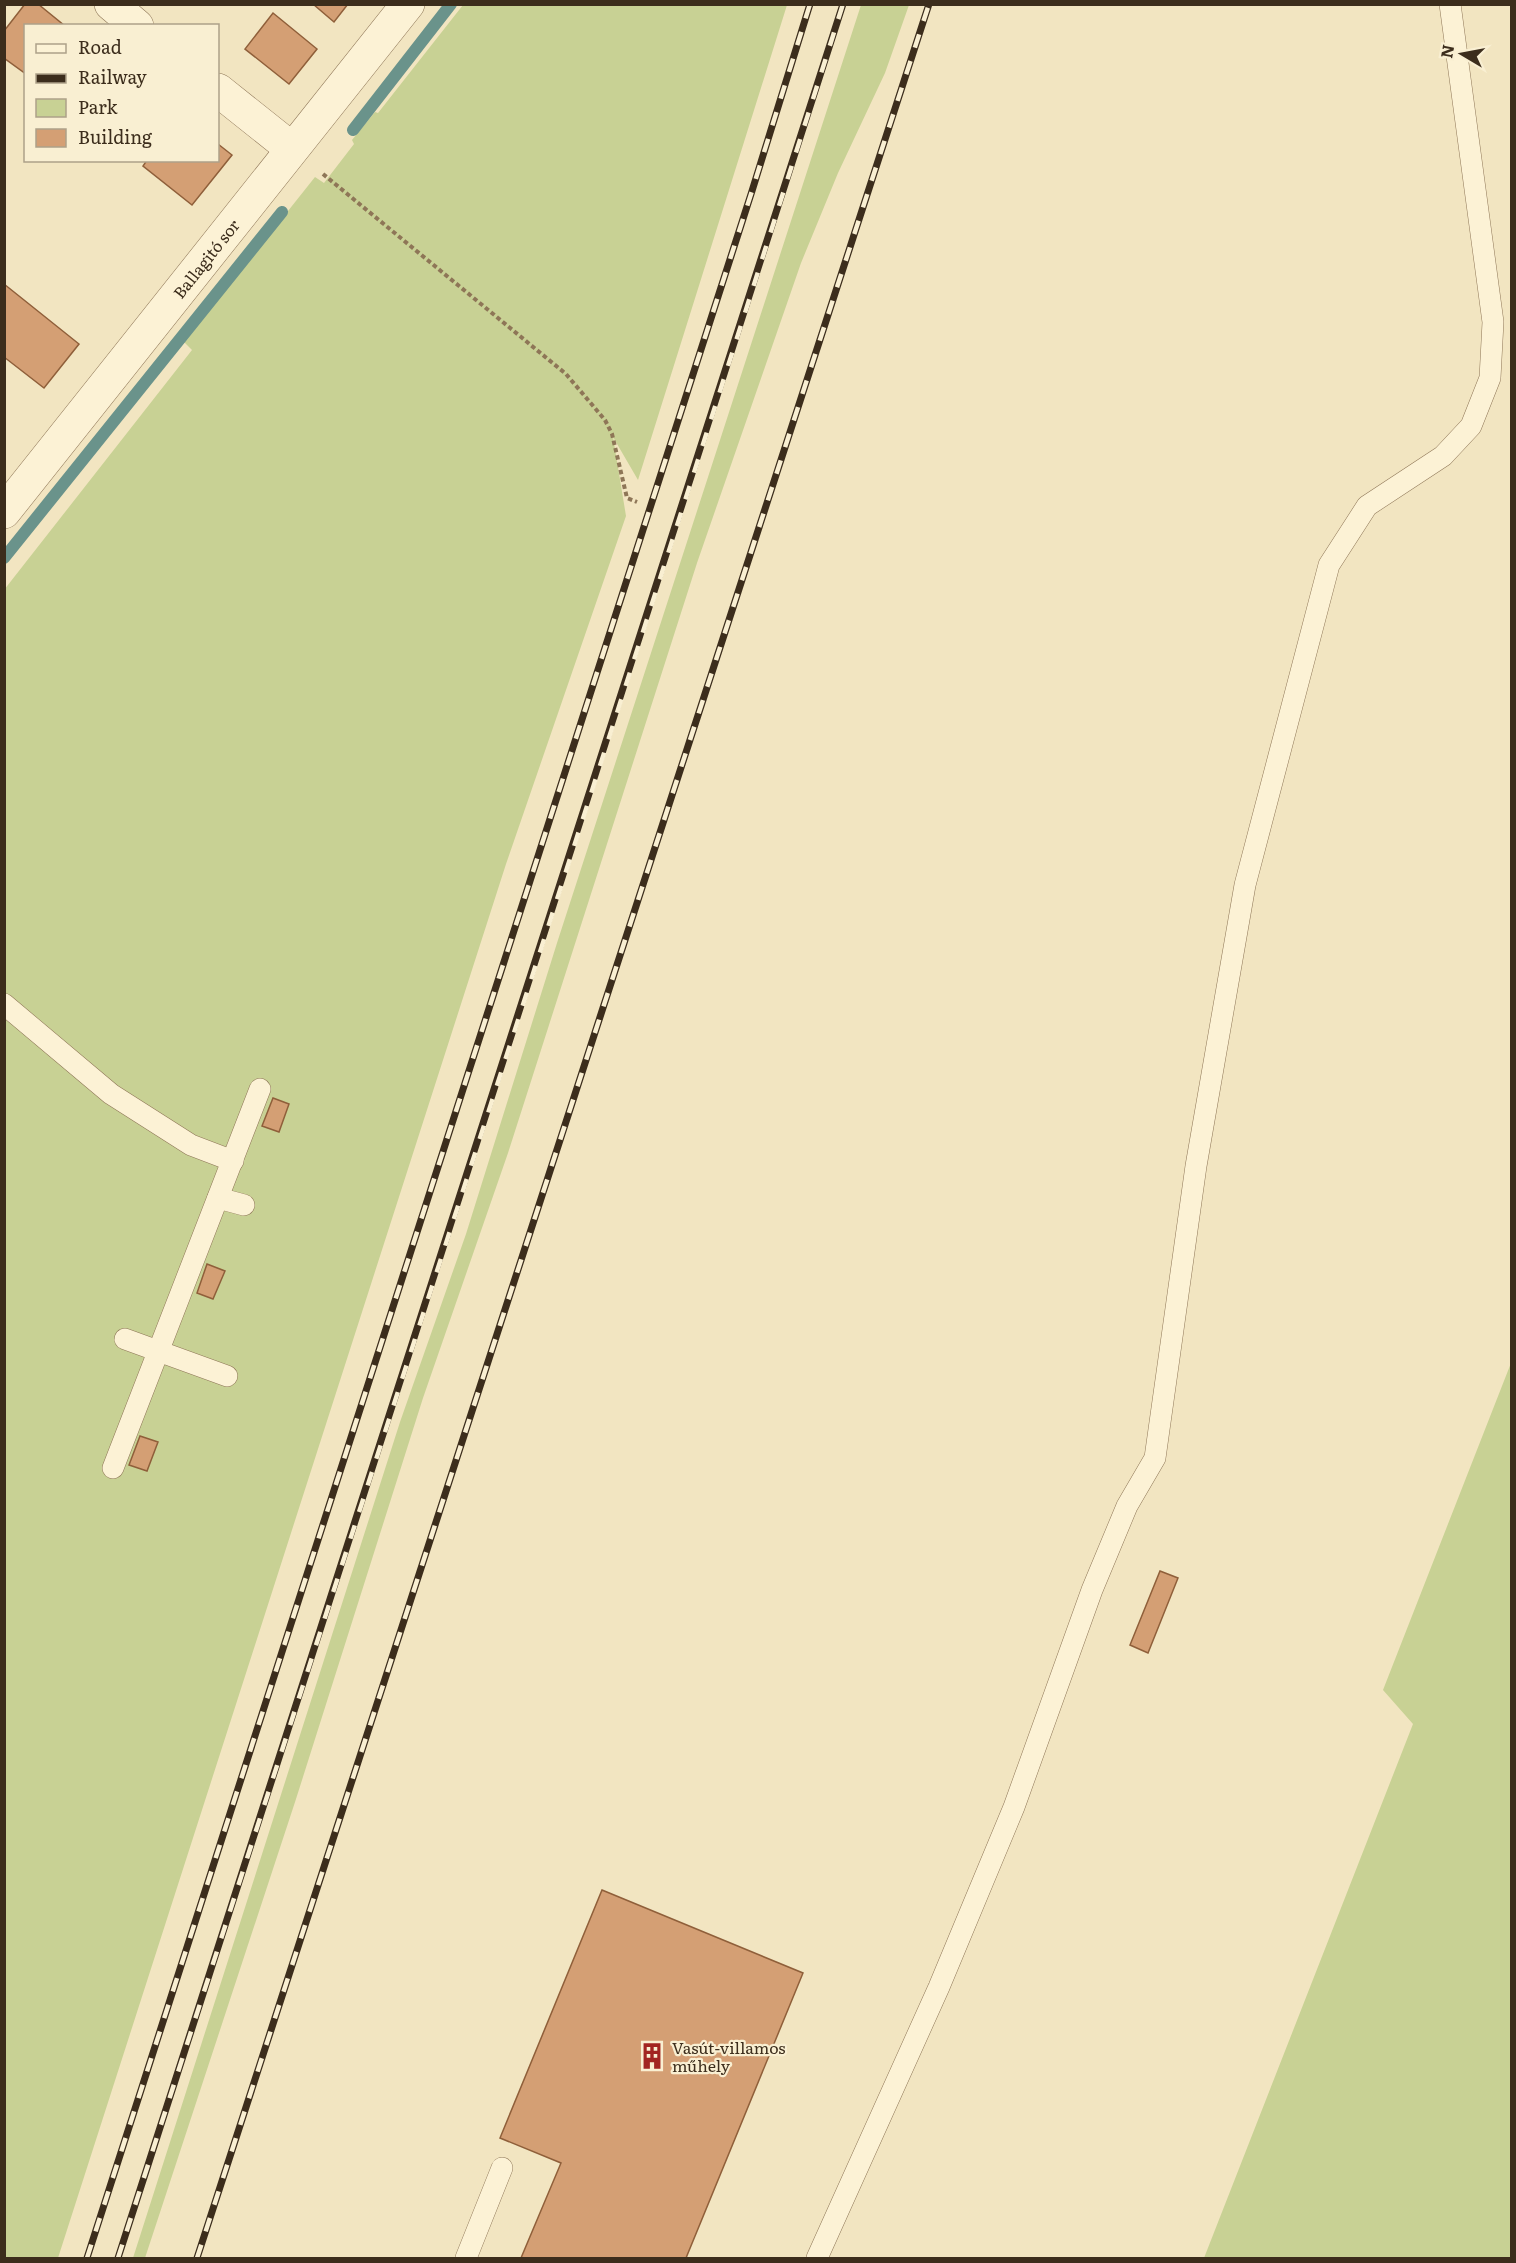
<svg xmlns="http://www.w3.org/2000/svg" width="1516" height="2263" viewBox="0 0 1516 2263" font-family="Literata,serif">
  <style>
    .green { fill: #c8d194 }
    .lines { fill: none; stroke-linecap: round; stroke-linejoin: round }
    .stream { stroke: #6a938b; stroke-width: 12 }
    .building { fill: #d49f74; stroke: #8f5f3a; stroke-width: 1.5 }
    .lane-casing { stroke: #8e7657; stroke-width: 22 }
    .street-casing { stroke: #8e7657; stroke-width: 34 }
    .path { stroke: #8e7657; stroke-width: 4; stroke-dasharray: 4.5 3; stroke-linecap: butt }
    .lane { stroke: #fcf2d5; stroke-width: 21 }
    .street { stroke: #fcf2d5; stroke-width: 33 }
    .rail-casing { stroke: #3c2d1c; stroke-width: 7 }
    .rail { stroke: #f9efd2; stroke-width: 4.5; stroke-dasharray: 14; stroke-linecap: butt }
    .labels { text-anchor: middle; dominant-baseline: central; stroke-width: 4.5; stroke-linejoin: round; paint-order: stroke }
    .street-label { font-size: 16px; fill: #3c2d1c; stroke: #f9efd2 }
    .poi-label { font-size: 16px; fill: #3c2d1c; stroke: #f9efd2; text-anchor: start }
  </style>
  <rect width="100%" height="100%" fill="#f2e5c1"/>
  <g class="green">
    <polygon points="463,5 787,5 638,480 613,437 626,516 506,864 58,2258 4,2258 4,590 192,350 184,342 315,177 324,183 354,144 352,140 375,112 378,113"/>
    <polygon points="861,5 909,5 885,73 838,173 801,263 697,563 508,1153 423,1398 296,1799 145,2258 133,2258 400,1422 466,1234 557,943"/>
    <polygon points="1511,1363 1511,2258 1204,2258 1413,1724 1383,1690"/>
  </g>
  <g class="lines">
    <g class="stream">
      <polyline points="353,130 451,4"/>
      <polyline points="4,558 282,212"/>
    </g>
  </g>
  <g class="building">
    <polygon points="25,4 38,4 65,26 26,26 26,74 4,58 4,31"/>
    <polygon points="313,4 348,4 334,22"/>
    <polygon points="273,13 317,49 289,84 245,49"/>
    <polygon points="218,144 232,155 192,205 143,166 147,160 218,160"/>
    <polygon points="4,284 79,344 44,388 4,357"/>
    <polygon points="273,1098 289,1104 279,1132 262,1126"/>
    <polygon points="207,1264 225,1271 213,1299 197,1293"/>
    <polygon points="140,1436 158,1442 147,1471 129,1465"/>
    <polygon points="1160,1571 1178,1578 1148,1653 1130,1645"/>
    <polygon points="602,1890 803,1973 686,2258 521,2258 561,2163 500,2138"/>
  </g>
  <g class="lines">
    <defs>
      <g id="lane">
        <polyline points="4,1004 111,1094 191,1145 233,1161"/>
        <polyline points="218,1198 244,1205"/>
        <polyline points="125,1339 227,1376"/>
        <polyline points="113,1468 260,1089"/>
        <polyline points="466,2258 502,2168"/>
        <polyline points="817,2258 939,1987 1014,1807 1092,1590 1127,1506 1155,1458 1196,1166 1245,885 1329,565 1367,506 1443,456 1471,426 1490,378 1493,322 1450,4"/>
      </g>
      <g id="street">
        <polyline points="111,4 137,26"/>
        <polyline points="218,90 292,149"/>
        <path id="s1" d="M4 512 408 4"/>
      </g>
    </defs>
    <use href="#lane" class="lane-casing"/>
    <use href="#street" class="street-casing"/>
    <polyline class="path" points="323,174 566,374 605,420 612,434 627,498 637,502"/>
    <use href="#lane" class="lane"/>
    <use href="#street" class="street"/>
    <defs>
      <g id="rail">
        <polyline points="87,2258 752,191 810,4"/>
        <path d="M118 2258C360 1507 605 757 843 4"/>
        <polyline points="197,2258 929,4"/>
      </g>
    </defs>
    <use href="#rail" class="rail-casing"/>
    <use href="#rail" class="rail"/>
  </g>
  <defs>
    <symbol id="building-bare" viewBox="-9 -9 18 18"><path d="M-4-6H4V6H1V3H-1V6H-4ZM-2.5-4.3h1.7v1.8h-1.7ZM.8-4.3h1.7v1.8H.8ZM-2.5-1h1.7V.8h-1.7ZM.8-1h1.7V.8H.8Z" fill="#a22521" stroke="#f9efd2" stroke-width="2.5" paint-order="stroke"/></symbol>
  </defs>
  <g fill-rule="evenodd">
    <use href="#building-bare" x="633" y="2037" width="38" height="38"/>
  </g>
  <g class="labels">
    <g class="street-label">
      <text stroke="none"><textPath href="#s1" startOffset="324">Ballagitó sor</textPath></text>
    </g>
    <g class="poi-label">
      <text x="672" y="2047">Vasút-villamos<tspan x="672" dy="18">műhely</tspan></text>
    </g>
  </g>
  <rect width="1516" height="2263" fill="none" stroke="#3c2d1c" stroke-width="12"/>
  <rect x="24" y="24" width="195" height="138" fill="#f9efd2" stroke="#ada189" stroke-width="1.5"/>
  <rect x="36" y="44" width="30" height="9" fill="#fcf2d5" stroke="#ada189" stroke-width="1.5"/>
  <text x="78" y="54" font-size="18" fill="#3c2d1c">Road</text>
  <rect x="36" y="74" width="30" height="9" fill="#3c2d1c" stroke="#ada189" stroke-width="1.5"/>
  <text x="78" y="84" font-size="18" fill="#3c2d1c">Railway</text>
  <rect x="36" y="99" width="30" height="18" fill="#c8d194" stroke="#ada189" stroke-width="1.5"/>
  <text x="78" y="114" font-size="18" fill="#3c2d1c">Park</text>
  <rect x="36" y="129" width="30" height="18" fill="#d49f74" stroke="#ada189" stroke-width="1.5"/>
  <text x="78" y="144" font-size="18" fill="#3c2d1c">Building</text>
  <g transform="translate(1462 54) rotate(280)" stroke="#f9efd2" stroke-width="4.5" paint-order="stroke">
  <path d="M0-4.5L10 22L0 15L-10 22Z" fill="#3c2d1c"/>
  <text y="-9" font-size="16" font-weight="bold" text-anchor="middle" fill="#3c2d1c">N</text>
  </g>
</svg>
